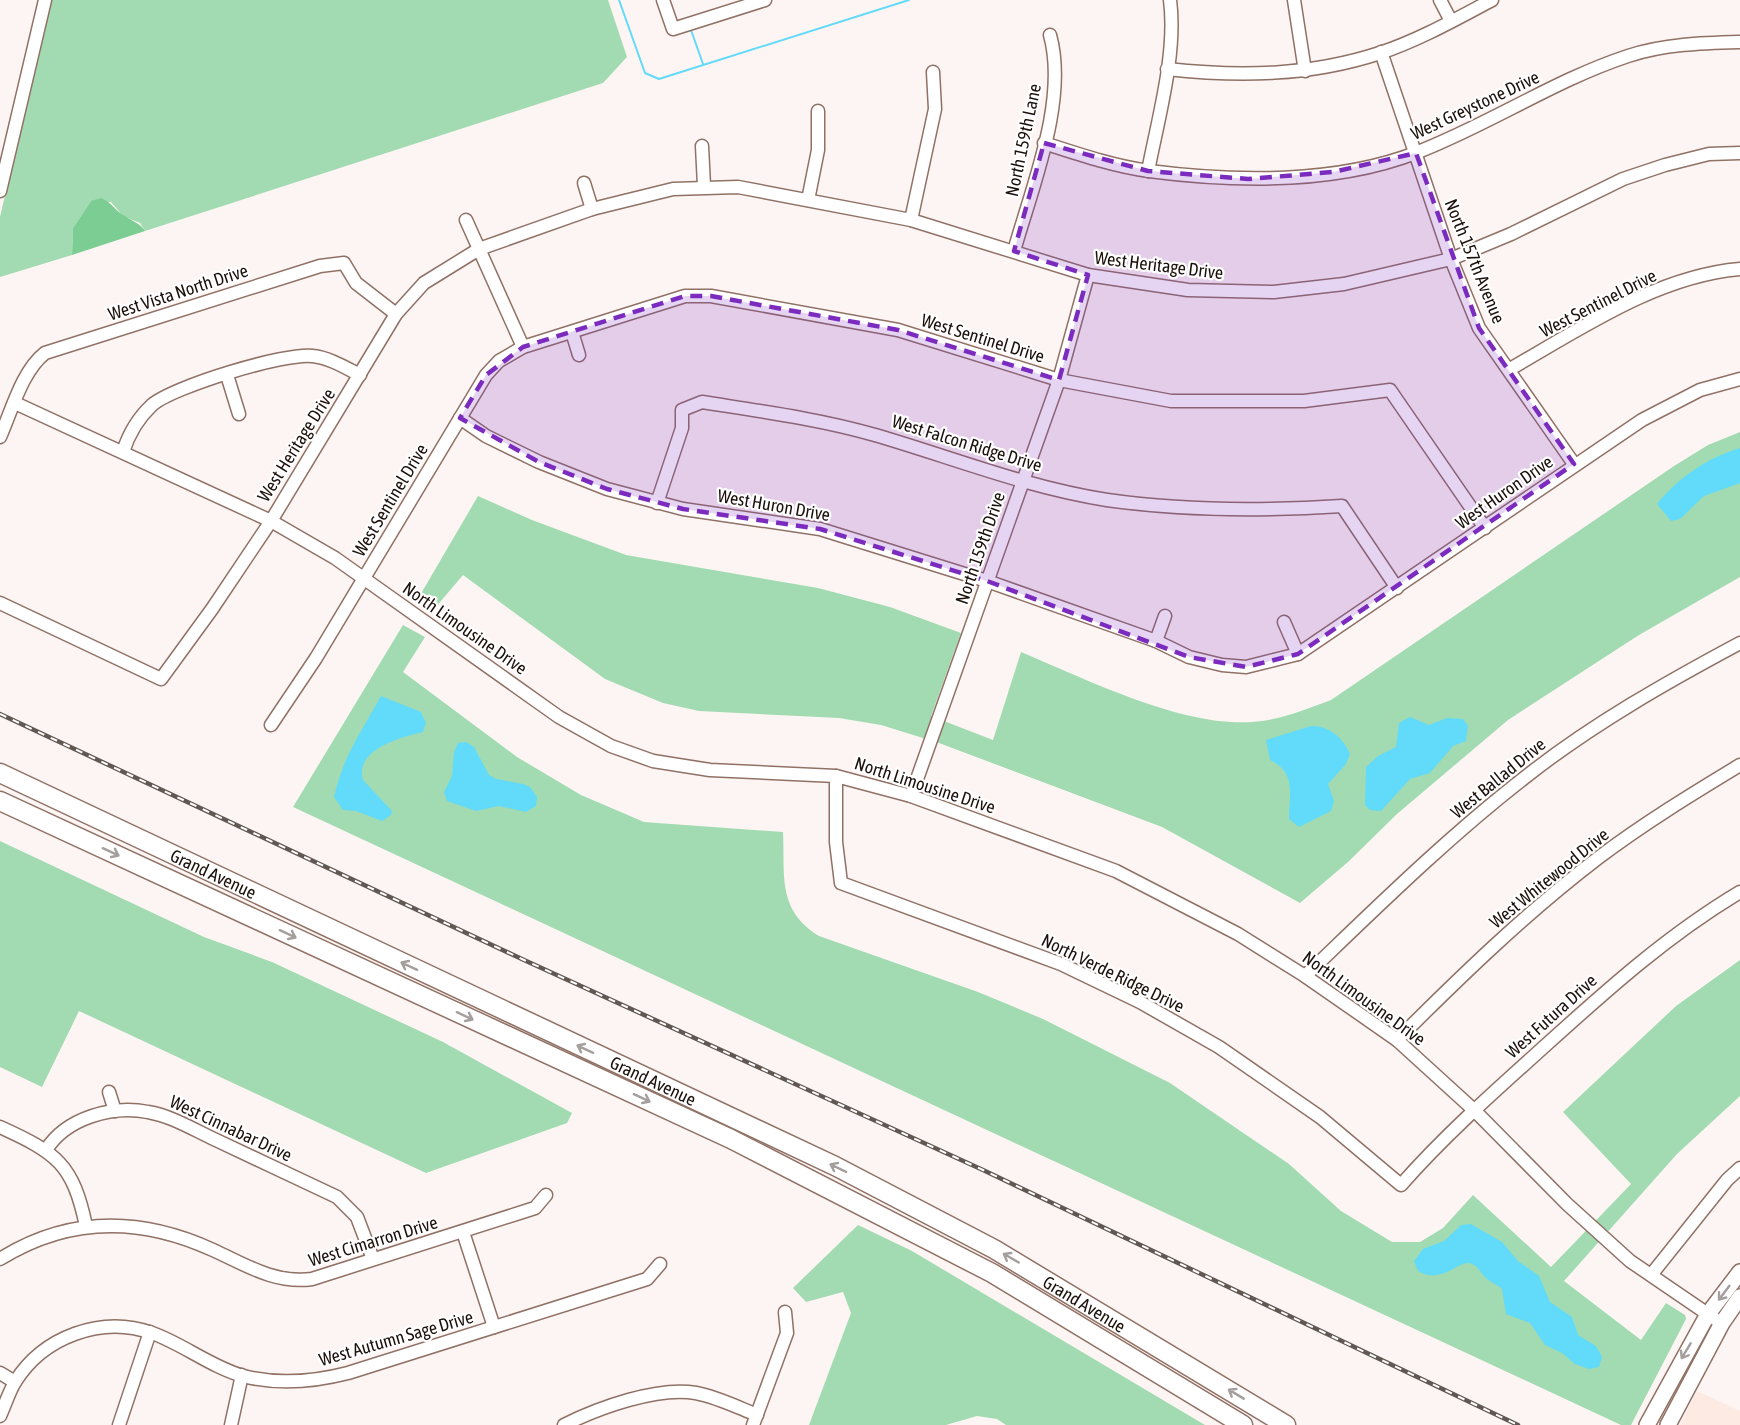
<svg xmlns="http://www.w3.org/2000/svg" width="1740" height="1425" viewBox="0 0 1740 1425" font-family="'Asap Condensed',sans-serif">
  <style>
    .built { fill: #fceae3 }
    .green { fill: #a2dbb1 }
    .forest { fill: #7ccd93 }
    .water { fill: #62daf9 }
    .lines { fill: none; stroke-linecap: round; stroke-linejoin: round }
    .stream { stroke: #62daf9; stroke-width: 2 }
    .minor-casing { stroke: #907165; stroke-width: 15 }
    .major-casing { stroke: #907165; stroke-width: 18 }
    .highway-casing { stroke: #907165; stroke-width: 21 }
    .minor { stroke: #fff; stroke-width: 12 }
    .major { stroke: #fff; stroke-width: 15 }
    .highway { stroke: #fff; stroke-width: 18 }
    .rail-casing { stroke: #615753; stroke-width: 4.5 }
    .rail { stroke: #fff; stroke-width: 2; stroke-dasharray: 7; stroke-linecap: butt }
    .oneway { stroke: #a49f9d }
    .marked { fill: #7b2cbf; fill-opacity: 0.2; stroke: #7b2cbf; stroke-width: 4.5; stroke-dasharray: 12 8; stroke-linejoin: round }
    .labels { text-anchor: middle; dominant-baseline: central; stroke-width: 4.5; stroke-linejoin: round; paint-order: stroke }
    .street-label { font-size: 18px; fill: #1b100b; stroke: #fff }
  </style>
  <rect width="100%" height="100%" fill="#fdf5f3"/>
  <polygon class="built" points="1697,1391 1740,1411 1740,1425 1680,1425"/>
  <g class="green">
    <polygon points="50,0 608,0 627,57 603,83 145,231 140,223 123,216 111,202 91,201 73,228 72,255 0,277 0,217"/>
    <path d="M1740 432V577L1639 635 1508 720 1397 814 1348 862 1300 903 1162 827 939 743 881 725 839 718 699 711 663 703 605 679 463 575 435 608 419 597 478 496 532 520 626 555 818 588 890 607 961 633 931 716 993 740 1021 652C1086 679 1181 727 1252 722 1280 720 1304 710 1331 700L1674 466 1708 445Z"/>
    <path d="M403 625 425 637 403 672 517 757 581 795 644 822 783 832C785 876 777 910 819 936L978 992 1043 1019 1170 1083 1289 1164 1341 1211 1392 1242H1420L1443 1228 1473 1195 1551 1267 1631 1184 1563 1112 1676 1006 1740 960V1096L1677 1154 1564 1281 1641 1340 1666 1303 1685 1315 1686 1319 1631 1425H1621L293 807Z"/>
    <polygon points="0,841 204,937 272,962 443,1042 572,1113 567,1123 426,1173 79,1011 42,1087 0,1067"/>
    <polygon points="858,1225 912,1251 1205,1425 1006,1425 997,1419 977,1416 946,1425 809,1425 851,1313 843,1292 806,1302 793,1288"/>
  </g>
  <path class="forest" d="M101 198C112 202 115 211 125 216 133 222 139 222 145 231L72 255 73 228 91 201Z"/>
  <g class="water">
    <path d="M1740 448V483L1704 496 1680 519 1671 521 1657 504C1679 477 1707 458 1740 448Z"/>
    <path d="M381 696 421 712 426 723 423 732C402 737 354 749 363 780L392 811 391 815 382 821 356 811 343 810 334 797C344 754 361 733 381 696Z"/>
    <polygon points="1410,717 1429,725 1447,718 1463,719 1468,726 1466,741 1453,746 1430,773 1410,779 1381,811 1370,810 1365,805 1366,767 1378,756 1396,747 1399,723"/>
    <path d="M1311 726C1328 725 1344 738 1350 754L1346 764 1328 784 1334 801 1331 811 1299 827 1289 819C1289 794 1297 773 1270 760L1266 740Z"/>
    <polygon points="466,742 474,747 489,775 496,779 523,784 530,787 537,797 536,806 526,812 499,806 476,811 447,801 444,792 452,776 454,752 458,743"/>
    <path d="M1471 1224 1502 1242 1518 1261 1539 1276 1550 1302 1572 1317 1578 1335 1596 1346 1602 1357 1599 1367 1589 1369 1575 1364 1562 1353 1545 1345 1530 1323 1506 1314 1502 1289C1497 1284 1490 1282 1486 1278 1481 1274 1478 1266 1472 1264 1460 1257 1443 1286 1418 1271L1414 1261 1423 1249 1444 1241 1461 1225Z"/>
  </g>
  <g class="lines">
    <g class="stream">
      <polyline points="619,0 645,73 659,79 909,0"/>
      <polyline points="691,30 703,64"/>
    </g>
    <defs>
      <g id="minor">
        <polyline points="663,0 673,29 765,0"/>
        <polyline points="1294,0 1305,71"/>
        <polyline points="1440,0 1451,21"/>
        <polyline points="1381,52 1451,259 1479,328 1574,464"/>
        <path d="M1167 69C1239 77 1310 76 1380 53 1419 40 1456 19 1492 0"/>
        <path d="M1044 143C1078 154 1113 166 1149 171 1234 182 1337 184 1418 152 1490 124 1555 80 1628 56 1664 44 1703 43 1740 42"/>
        <polyline points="702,146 704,186"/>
        <path d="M1148 171C1158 119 1177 53 1170 0"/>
        <polyline points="584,183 592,209"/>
        <polyline points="0,191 45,0"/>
        <polyline points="808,200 818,150 818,111"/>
        <polyline points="466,220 523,347"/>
        <polyline points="911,220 935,109 933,72"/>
        <path d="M1014 251C1032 187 1068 100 1050 35"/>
        <polyline points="572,332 579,355"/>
        <path d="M1510 369C1580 329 1657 276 1740 269"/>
        <polyline points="227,375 239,414"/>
        <polyline points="15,403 271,521 335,558 559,717 611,746 653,761 710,770 836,776 911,796 1116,871 1238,934 1305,976 1397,1040 1475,1111 1567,1204 1630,1261 1715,1319"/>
        <polyline points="460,418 486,436 539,462 607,489 683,509 820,529 987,581 1156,641 1189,657 1222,665 1246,667 1298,654 1642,420 1700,390 1740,379"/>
        <path d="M0 437C12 410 22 371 45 353L320 266 344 263 356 283 396 314"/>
        <path d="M123 452C129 433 137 419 152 405 172 387 286 352 313 356 330 358 346 368 360 375"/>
        <path d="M657 503 682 428V410L702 402C759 411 820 419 875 435 951 457 1028 488 1107 500 1184 511 1264 511 1342 506L1397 588"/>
        <polyline points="0,603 161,679 212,609 271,521 396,314 424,283 479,249 592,209 673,189 738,187 911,220 1088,275 1188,290 1274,292 1344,284 1451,259 1511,234 1623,179 1665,165 1709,154 1740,153"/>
        <polyline points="1284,622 1298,654"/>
        <polyline points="1156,641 1165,616"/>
        <polyline points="271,725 316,658 486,375 499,361 523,347 685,296 711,296 898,330 1059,380 1171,401 1304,401 1390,390 1485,528"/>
        <path d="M836 776V842L841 883 1061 964 1140 1002 1219 1047 1320 1117 1401 1185C1445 1135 1496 1090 1546 1045 1608 989 1668 935 1740 892"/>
        <polyline points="911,796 1059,380 1088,275"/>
        <path d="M1305 976C1377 907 1449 836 1528 775 1593 724 1667 682 1740 643"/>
        <path d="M1397 1040C1461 976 1526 913 1598 858 1643 824 1692 794 1740 765"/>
        <polyline points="109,1092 115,1111"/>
        <path d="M0 1127C57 1153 73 1164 86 1226"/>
        <path d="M46 1150C66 1118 112 1105 148 1112 172 1116 194 1130 216 1140 256 1159 297 1178 337 1197L357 1217 373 1259"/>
        <polyline points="463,1232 494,1327"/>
        <path d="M0 1259C69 1216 141 1217 213 1250 246 1265 275 1284 312 1279L535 1208 546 1195"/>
        <polyline points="1651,1275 1727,1180 1740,1168"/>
        <polyline points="0,1373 15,1382"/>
        <path d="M0 1416C5 1405 9 1392 15 1382 43 1337 101 1315 152 1333 183 1344 211 1367 243 1376 278 1385 313 1382 348 1373L647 1279 660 1264"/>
        <polyline points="119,1425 150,1332"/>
        <polyline points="231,1425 242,1375"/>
        <path d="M564 1425C598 1408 658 1386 696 1393 717 1397 737 1407 757 1415"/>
        <polyline points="753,1425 787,1333 785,1312"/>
      </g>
      <g id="major">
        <polyline points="1647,1425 1708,1314 1740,1272"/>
        <polyline points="1668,1425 1722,1323 1740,1297"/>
      </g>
      <g id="highway">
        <path id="s1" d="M0 773 835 1166 994 1249 1286 1425"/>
        <polyline points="0,801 731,1139 992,1273 1243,1425"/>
      </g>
    </defs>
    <use href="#minor" class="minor-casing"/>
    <use href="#major" class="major-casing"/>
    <use href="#highway" class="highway-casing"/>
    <use href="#minor" class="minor"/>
    <use href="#major" class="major"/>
    <use href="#highway" class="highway"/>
    <defs>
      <polyline id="rail" points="0,714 524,960 983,1170 1518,1425"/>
    </defs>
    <use href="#rail" class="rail-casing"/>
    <use href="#rail" class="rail"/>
  </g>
  <defs><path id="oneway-shaft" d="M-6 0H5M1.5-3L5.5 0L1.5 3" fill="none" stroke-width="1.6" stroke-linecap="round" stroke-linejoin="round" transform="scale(1.5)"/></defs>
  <g class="oneway">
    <use href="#oneway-shaft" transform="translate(111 852) rotate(25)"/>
    <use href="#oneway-shaft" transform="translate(288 934) rotate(25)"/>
    <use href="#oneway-shaft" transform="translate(409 966) rotate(-155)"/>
    <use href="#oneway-shaft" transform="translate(465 1016) rotate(25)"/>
    <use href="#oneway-shaft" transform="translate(585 1049) rotate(-155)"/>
    <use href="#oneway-shaft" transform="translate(642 1098) rotate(25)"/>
    <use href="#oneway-shaft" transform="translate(838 1168) rotate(-154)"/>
    <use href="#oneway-shaft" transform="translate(1011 1258) rotate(-150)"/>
    <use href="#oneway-shaft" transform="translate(1724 1293) rotate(127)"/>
    <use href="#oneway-shaft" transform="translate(1686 1351) rotate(121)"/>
    <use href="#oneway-shaft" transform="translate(1236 1394) rotate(-149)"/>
  </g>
  <path class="marked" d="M1044 143 1148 171 1248 179 1333 172 1416 153 1479 328 1574 464 1298 654 1246 667 1189 657 987 581 820 529 683 509 607 489 539 462 460 418 486 375 523 347 685 296H711L898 330 1059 380 1088 275 1014 251Z"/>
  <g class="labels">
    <g class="street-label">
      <text transform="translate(1475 105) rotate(-25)">West Greystone Drive</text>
      <text transform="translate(1023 140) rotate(-78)">North 159th Lane</text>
      <text transform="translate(1475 261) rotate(68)">North 157th Avenue</text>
      <text transform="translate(1159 265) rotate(7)">West Heritage Drive</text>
      <text transform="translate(178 292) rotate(-18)">West Vista North Drive</text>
      <text transform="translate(1598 303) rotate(-27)">West Sentinel Drive</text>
      <text transform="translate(983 338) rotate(17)">West Sentinel Drive</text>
      <text transform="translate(967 443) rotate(17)">West Falcon Ridge Drive</text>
      <text transform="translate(296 445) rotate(-58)">West Heritage Drive</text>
      <text transform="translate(1504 492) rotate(-35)">West Huron Drive</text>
      <text transform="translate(390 500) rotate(-59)">West Sentinel Drive</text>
      <text transform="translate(774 505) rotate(10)">West Huron Drive</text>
      <text transform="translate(980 548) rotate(-71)">North 159th Drive</text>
      <text transform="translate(465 628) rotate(35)">North Limousine Drive</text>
      <text transform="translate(1498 778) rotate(-39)">West Ballad Drive</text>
      <text transform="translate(925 785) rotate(18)">North Limousine Drive</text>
      <text stroke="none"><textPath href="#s1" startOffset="236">Grand Avenue</textPath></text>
      <text transform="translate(1549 878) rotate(-39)">West Whitewood Drive</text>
      <text transform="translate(1113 973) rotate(26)">North Verde Ridge Drive</text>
      <text transform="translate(1364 998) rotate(36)">North Limousine Drive</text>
      <text transform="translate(1551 1016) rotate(-42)">West Futura Drive</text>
      <text stroke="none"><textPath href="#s1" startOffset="722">Grand Avenue</textPath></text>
      <text transform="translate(231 1128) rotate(25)">West Cinnabar Drive</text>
      <text transform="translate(373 1241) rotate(-17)">West Cimarron Drive</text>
      <text stroke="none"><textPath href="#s1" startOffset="1208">Grand Avenue</textPath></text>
      <text transform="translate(396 1338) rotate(-16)">West Autumn Sage Drive</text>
    </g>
  </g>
</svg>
